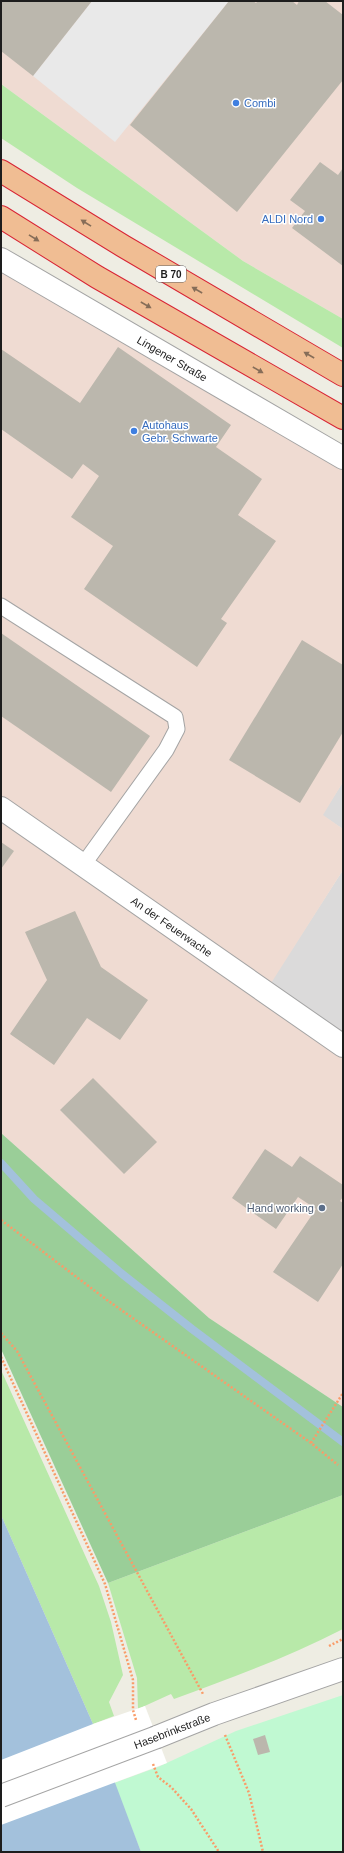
<svg xmlns="http://www.w3.org/2000/svg" width="344" height="1853" viewBox="0 0 344 1853" font-family="Helvetica,sans-serif">
  <style>
    .residential { fill: #dbdada }
    .commercial { fill: #efdbd2 }
    .grass { fill: #b8e9a9 }
    .forest { fill: #9ace98 }
    .park { fill: #c0f9d2 }
    .parking { fill: #e9e9e9 }
    .water { fill: #a3c1dc }
    .pier { fill: #fff }
    .lines { fill: none; stroke-linecap: round; stroke-linejoin: round }
    .stream { stroke: #a3c1dc; stroke-width: 8 }
    .building { fill: #bbb7ad }
    .service-casing { stroke: #a4a4a4; stroke-width: 17 }
    .minor-casing { stroke: #a4a4a4; stroke-width: 24 }
    .tertiary-casing { stroke: #a4a4a4; stroke-width: 24 }
    .trunk-casing { stroke: #d82435; stroke-width: 24 }
    .path { stroke: #f99c69; stroke-width: 2.5; stroke-dasharray: 2 2; stroke-linecap: butt }
    .service { stroke: #fff; stroke-width: 15 }
    .minor { stroke: #fff; stroke-width: 22 }
    .tertiary { stroke: #fff; stroke-width: 22 }
    .trunk { stroke: #f0bd93; stroke-width: 22 }
    .tertiary-bridge-casing { stroke: #a4a4a4; stroke-width: 24; stroke-linecap: butt }
    .tertiary-bridge { stroke: #fff; stroke-width: 22 }
    .oneway { fill: #866d58 }
    .shop-dot { fill: #3f7fe0; stroke: #fff; stroke-width: 1.5 }
    .service-dot { fill: #5c6f8a; stroke: #fff; stroke-width: 1.5 }
    .labels { text-anchor: middle; dominant-baseline: central; stroke-width: 3; stroke-linejoin: round; paint-order: stroke }
    .shield { fill: #fff; stroke: #616161; stroke-width: 1 }
    .shield-label { font-size: 10px; font-weight: bold; fill: #1d1d1d }
    .shop-label { font-size: 11px; fill: #366cbe; stroke: #fff; text-anchor: start }
    .street-label { font-size: 11px; fill: #1d1d1d; stroke: #fff }
    .service-label { font-size: 11px; fill: #4e5e75; stroke: #fff; text-anchor: end }
  </style>
  <rect width="100%" height="100%" fill="#eeede3"/>
  <g class="residential">
    <polygon points="343,782 343,829 322,815"/>
    <polygon points="343,870 343,1036 265,991"/>
  </g>
  <g class="commercial">
    <polygon points="1,1 343,1 343,319 243,261 1,84"/>
    <polygon points="1,267 343,468 343,782 323,815 343,829 343,870 266,991 343,1038 343,1407 209,1318 1,1133"/>
  </g>
  <g class="grass">
    <polygon points="1,84 243,261 343,319 343,348 77,188 1,138"/>
    <polygon points="1,1370 99,1586 111,1622 123,1675 109,1702 114,1716 93,1724 1,1515"/>
    <path d="M343 1495V1629C289 1657 231 1678 174 1699L171 1694 138 1709 137 1678 108 1583Z"/>
  </g>
  <polygon class="forest" points="1,1133 209,1318 343,1407 343,1495 108,1583 1,1349"/>
  <polygon class="park" points="343,1695 343,1852 141,1852 114,1783 158,1767 236,1731"/>
  <polygon class="parking" points="92,1 229,1 115,142 33,76"/>
  <polygon class="water" points="1,1515 93,1724 141,1852 1,1852"/>
  <polygon class="pier" points="145,1706 167,1763 1,1825 1,1760 93,1724"/>
  <g class="lines">
    <polyline class="stream" points="1,1163 34,1199 121,1273 192,1329 343,1442"/>
  </g>
  <g class="building">
    <polygon points="1,1 92,1 33,76 1,51"/>
    <polygon points="229,1 253,1 256,3 258,1 292,1 297,5 299,1 325,1 343,15 343,80 237,212 130,125"/>
    <polygon points="320,162 338,175 343,168 343,266 292,228 305,211 290,200"/>
    <polygon points="118,347 231,425 216,447 262,479 238,515 276,541 221,619 227,623 197,667 84,589 113,546 71,517 99,476 83,464 72,479 1,429 1,349 80,403"/>
    <polygon points="1,633 150,736 111,792 1,716"/>
    <polygon points="302,640 343,665 343,732 300,803 229,760"/>
    <polygon points="1,842 14,851 1,869"/>
    <polygon points="75,911 101,967 148,1000 120,1040 87,1018 54,1065 10,1034 47,980 25,932"/>
    <polygon points="93,1078 157,1142 124,1174 60,1110"/>
    <polygon points="265,1149 292,1167 300,1156 343,1185 343,1197 340,1201 343,1203 343,1264 318,1302 273,1272 316,1209 298,1197 276,1229 232,1198"/>
    <polygon points="265,1735 270,1752 258,1755 253,1739"/>
  </g>
  <g class="lines">
    <defs>
      <polyline id="service" points="1,606 175,717 177,729 166,750 83,865"/>
      <g id="minor">
        <path id="s1" d="M1 259 343 458"/>
        <path id="s2" d="M1 808 343 1046"/>
      </g>
      <polyline id="tertiary" points="157,1737 214,1714 343,1669"/>
      <g id="trunk">
        <polyline points="1,171 123,246 343,375"/>
        <polyline points="1,217 97,277 343,418"/>
      </g>
    </defs>
    <use href="#service" class="service-casing"/>
    <use href="#minor" class="minor-casing"/>
    <use href="#tertiary" class="tertiary-casing"/>
    <use href="#trunk" class="trunk-casing"/>
    <g class="path">
      <polyline points="1,1220 107,1300 311,1443 338,1465"/>
      <polyline points="1,1333 17,1351 203,1694"/>
      <polyline points="1,1357 105,1584 133,1680 133,1710 136,1720"/>
      <polyline points="311,1443 343,1393"/>
      <polyline points="329,1646 343,1639"/>
      <polyline points="225,1735 249,1793 263,1852"/>
      <polyline points="153,1764 158,1777 171,1787 191,1809 219,1852"/>
    </g>
    <use href="#service" class="service"/>
    <use href="#minor" class="minor"/>
    <use href="#tertiary" class="tertiary"/>
    <use href="#trunk" class="trunk"/>
    <defs>
      <polyline id="tertiary-bridge" points="1,1796 157,1737"/>
    </defs>
    <use href="#tertiary-bridge" class="tertiary-bridge-casing"/>
    <use href="#tertiary-bridge" class="tertiary-bridge"/>
  </g>
  <defs><path id="oneway-solid" d="M-6-.8H1V-3.2L6.5 0L1 3.2V.8H-6Z"/></defs>
  <g class="oneway">
    <use href="#oneway-solid" transform="translate(86 223) rotate(-148)"/>
    <use href="#oneway-solid" transform="translate(34 238) rotate(32)"/>
    <use href="#oneway-solid" transform="translate(197 290) rotate(-150)"/>
    <use href="#oneway-solid" transform="translate(146 305) rotate(30)"/>
    <use href="#oneway-solid" transform="translate(309 355) rotate(-150)"/>
    <use href="#oneway-solid" transform="translate(258 370) rotate(30)"/>
  </g>
  <g class="shop-dot">
    <circle cx="236" cy="103" r="4"/>
    <circle cx="321" cy="219" r="4"/>
    <circle cx="134" cy="431" r="4"/>
  </g>
  <circle class="service-dot" cx="322" cy="1208" r="4"/>
  <g class="labels">
    <rect class="shield" x="156" y="266" width="30" height="16" rx="3"/>
    <g class="shield-label">
      <text x="171" y="274">B 70</text>
    </g>
    <g class="shop-label">
      <text x="244" y="103">Combi</text>
      <text x="313" y="219" text-anchor="end">ALDI Nord</text>
      <text x="142" y="425">Autohaus<tspan x="142" dy="13">Gebr. Schwarte</tspan></text>
    </g>
    <g class="street-label">
      <text stroke="none"><textPath href="#s1" startOffset="198">Lingener Straße</textPath></text>
      <text stroke="none"><textPath href="#s2" startOffset="208">An der Feuerwache</textPath></text>
      <text transform="translate(172 1731) rotate(-21)">Hasebrinkstraße</text>
    </g>
    <g class="service-label">
      <text x="314" y="1208">Hand working</text>
    </g>
  </g>
  <rect width="344" height="1853" fill="none" stroke="#1d1d1d" stroke-width="4"/>
</svg>
